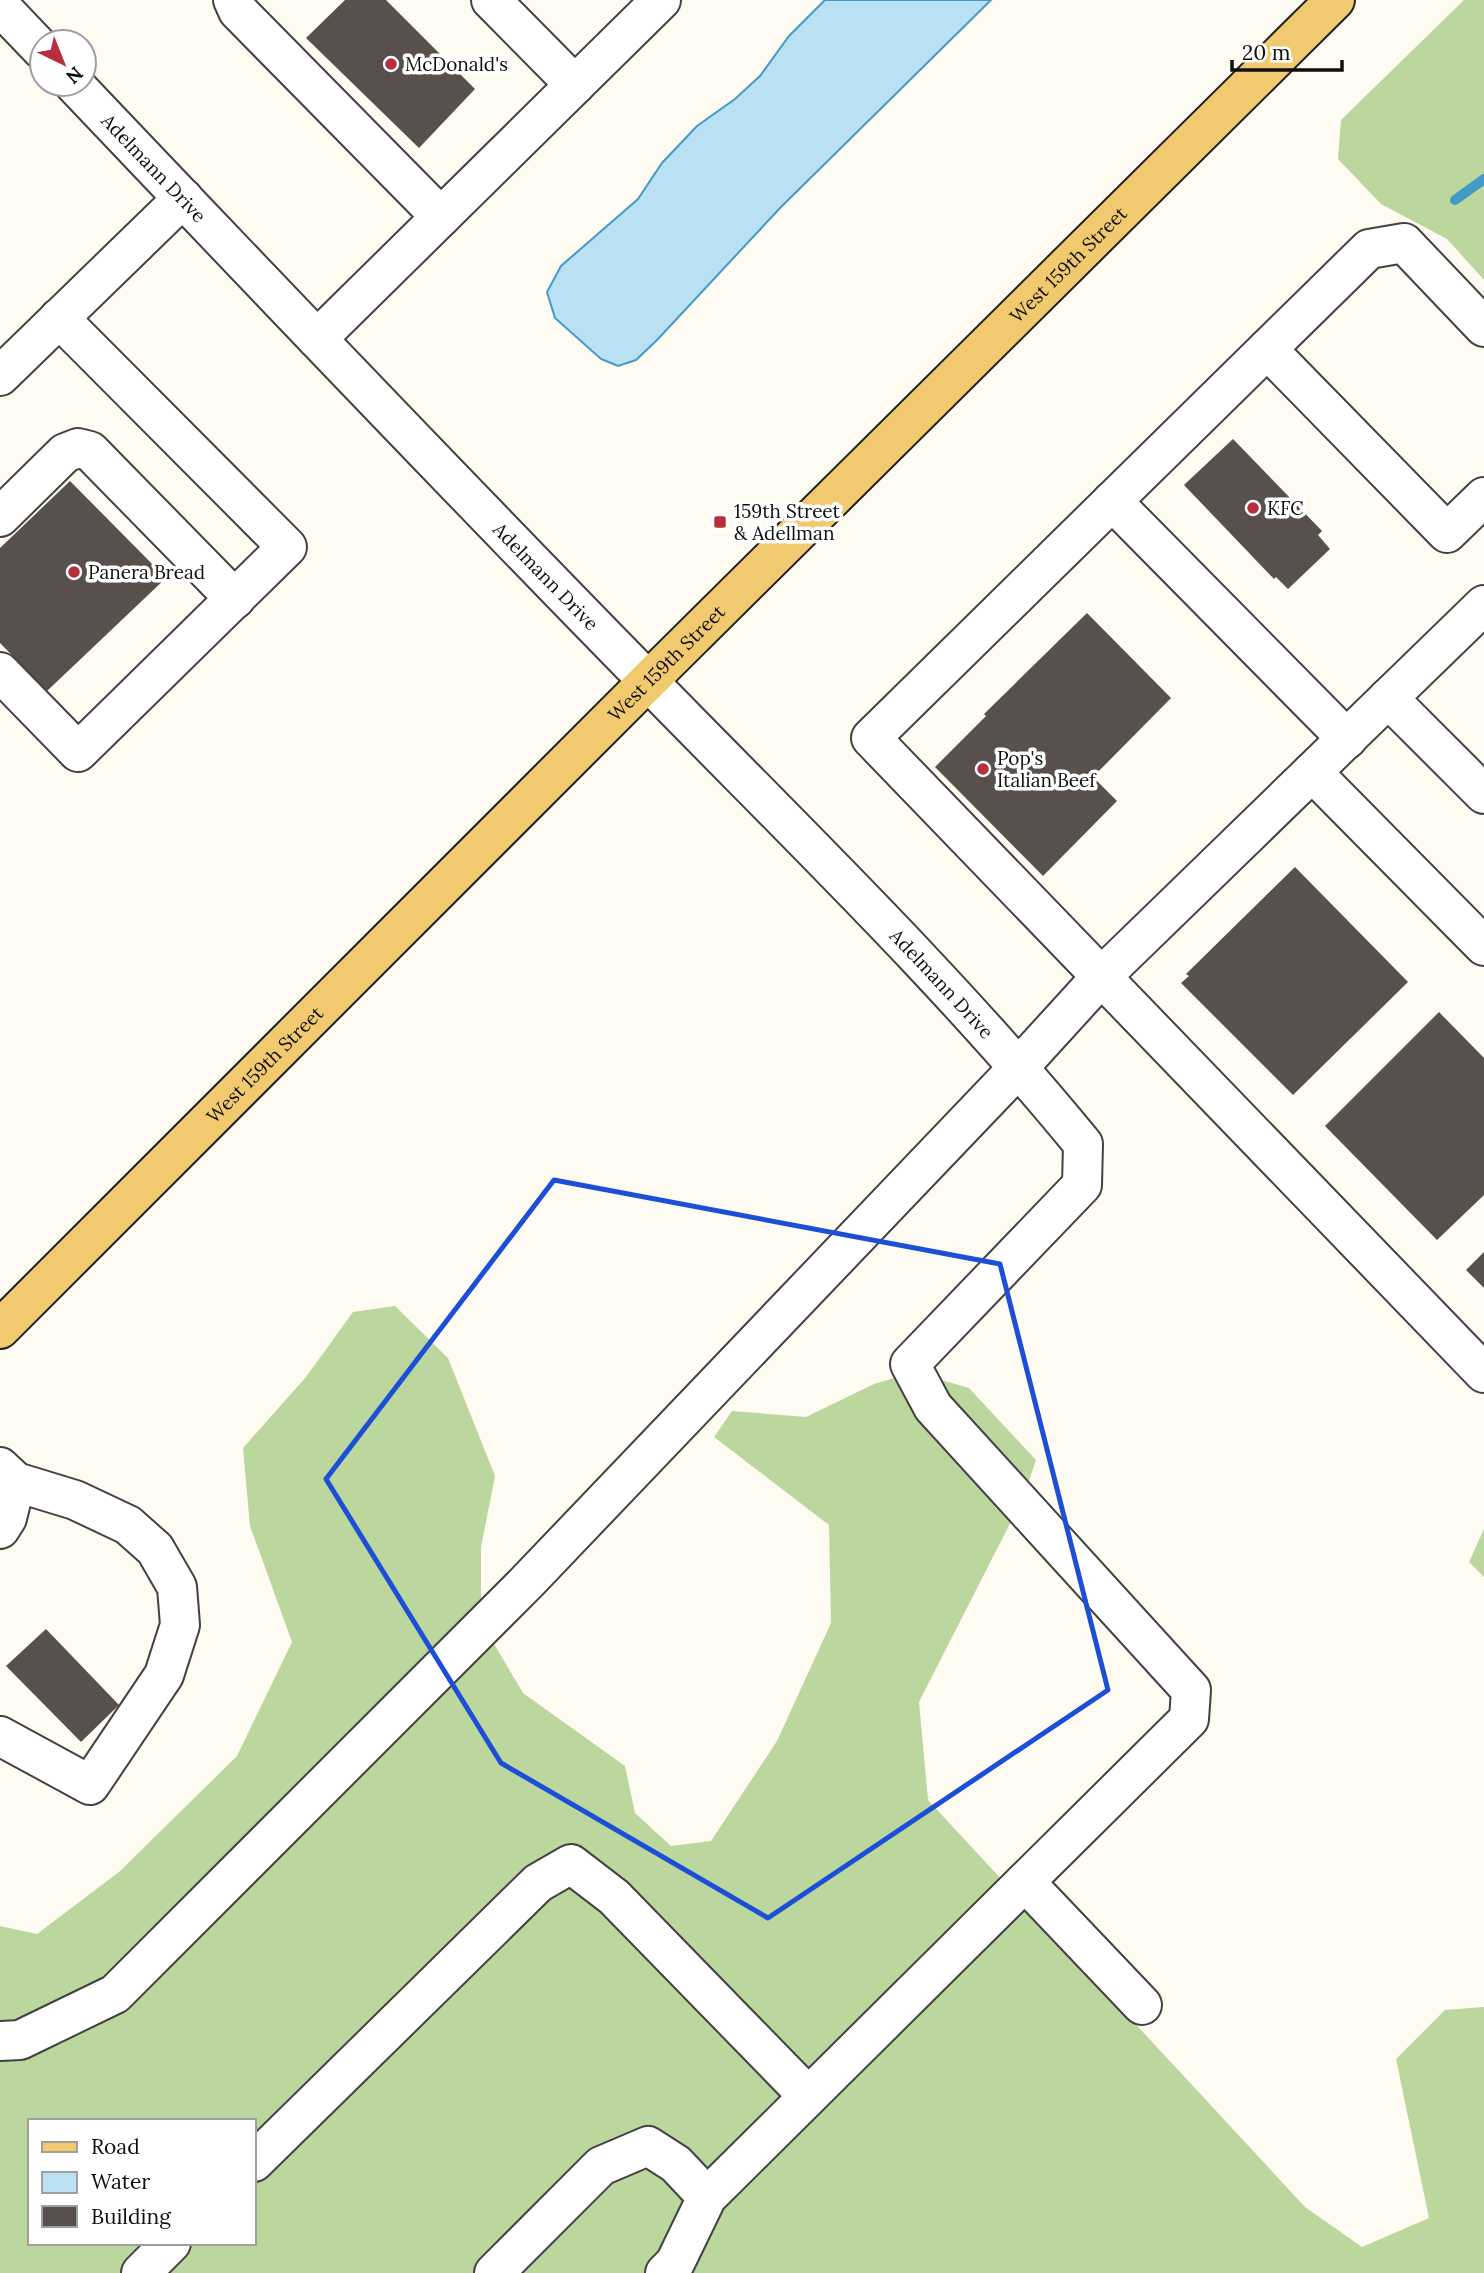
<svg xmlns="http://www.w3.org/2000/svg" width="1484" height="2273" viewBox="0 0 1484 2273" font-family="Lora,serif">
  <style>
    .forest { fill: #bbd79d; fill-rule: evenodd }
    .water { fill: #b9e1f3; stroke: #449ac6; stroke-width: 2 }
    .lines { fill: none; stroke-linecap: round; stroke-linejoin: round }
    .stream { stroke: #449ac6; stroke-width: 10 }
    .building { fill: #57504c }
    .minor-casing { stroke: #424242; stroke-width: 42 }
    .major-casing { stroke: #202020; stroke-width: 42 }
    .minor { stroke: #fff; stroke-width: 38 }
    .major { stroke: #f1ca70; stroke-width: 38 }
    .marked { fill: none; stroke: #1d4ed8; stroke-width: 5; stroke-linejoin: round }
    .poi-dot { fill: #b82e3d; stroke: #fff; stroke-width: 2.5 }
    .labels { text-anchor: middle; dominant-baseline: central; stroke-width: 7; stroke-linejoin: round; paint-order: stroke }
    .poi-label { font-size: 19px; fill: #0f0f0f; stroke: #fff; text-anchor: start }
    .street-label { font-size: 19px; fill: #0f0f0f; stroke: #fff }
  </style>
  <rect width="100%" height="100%" fill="#fefbf2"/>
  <g class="forest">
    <polygon points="1464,0 1484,0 1484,280 1447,239 1381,204 1338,159 1341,120"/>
    <path d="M395 1306 448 1358 495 1476 481 1547V1622L523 1693 625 1766 635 1813 671 1846 711 1841 777 1741 831 1623 829 1525 714 1437 732 1411 806 1417 874 1384 914 1372 969 1388 1036 1460 1023 1498 919 1702 928 1800 1305 2207 1362 2247 1429 2218 1396 2059 1445 2010 1484 2007V2273H0V1926L37 1934 119 1872 237 1756 292 1642 250 1526 243 1448 306 1377 353 1312ZM30 2121H254V2243H30Z"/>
    <polygon points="1484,1529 1484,1577 1469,1562"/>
  </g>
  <polygon class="water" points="825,0 991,0 780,208 658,339 636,360 618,366 601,359 555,318 547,292 561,266 638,199 662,163 697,126 735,99 760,76 789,36"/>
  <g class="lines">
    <polyline class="stream" points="1455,200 1484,179"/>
  </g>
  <g class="building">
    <polygon points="345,0 386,0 475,89 419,148 306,38"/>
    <polygon points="1233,439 1322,531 1318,535 1330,549 1288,589 1276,577 1274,579 1184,485"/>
    <polygon points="70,481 166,578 47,691 0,643 0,548"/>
    <polygon points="1087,613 1171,698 1093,777 1117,801 1043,876 935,767 986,716 984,714"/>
    <polygon points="1295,867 1408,982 1293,1095 1181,983 1189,976 1186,974"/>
    <polygon points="1439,1012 1484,1058 1484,1195 1437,1240 1325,1126"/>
    <polygon points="1484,1252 1484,1288 1466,1270"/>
    <polygon points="46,1629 119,1705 81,1742 6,1666"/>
  </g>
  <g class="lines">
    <defs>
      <g id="minor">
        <polyline points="233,0 238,11 441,217"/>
        <polyline points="491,0 575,85"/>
        <polyline points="0,6 42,50"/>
        <path id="s1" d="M74 84C263 283 453 482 645 678 794 831 948 979 1083 1144L1082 1185 910 1364 933 1407 1191 1690 1189 1719 707 2197 675 2263 665 2273"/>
        <polyline points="1484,327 1404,243 1369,249 871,738 1484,1373"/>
        <polyline points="317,339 661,0"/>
        <polyline points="1267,349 1447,533 1484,497"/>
        <polyline points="0,376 183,198"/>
        <polyline points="1112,501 1347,739"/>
        <polyline points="0,517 65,453 78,448 90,451 235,599"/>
        <polyline points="0,672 78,752 287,547 59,318"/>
        <polyline points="1388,698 1484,794"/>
        <polyline points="1312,772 1484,946"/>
        <polyline points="0,1467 16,1482 75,1500 128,1525 155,1549 177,1587 180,1625 164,1675 90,1785 0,1736"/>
        <polyline points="0,1529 7,1518 16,1482"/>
        <polyline points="1025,1882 1142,2005"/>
        <polyline points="0,2041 20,2040 115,1994 526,1583 1019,1067 1101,977 1484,605"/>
        <polyline points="254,2162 538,1883 571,1864 614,1897 808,2096"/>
        <polyline points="141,2273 171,2243"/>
        <polyline points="494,2273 601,2166 648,2146 676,2164 707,2197"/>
      </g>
      <g id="major">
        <path id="s2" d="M0 1329 648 681 1335 0"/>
      </g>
    </defs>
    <use href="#minor" class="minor-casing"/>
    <use href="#major" class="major-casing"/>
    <use href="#minor" class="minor"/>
    <use href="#major" class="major"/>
  </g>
  <path class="marked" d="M554 1180 1000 1264 1108 1690 768 1918 501 1763 326 1479Z"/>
  <g class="poi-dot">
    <circle cx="391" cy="64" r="7"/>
    <circle cx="1253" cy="508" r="7"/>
    <rect x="713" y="515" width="14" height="14" rx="3.5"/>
    <circle cx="74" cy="572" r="7"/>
    <circle cx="983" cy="769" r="7"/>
  </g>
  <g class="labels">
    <g class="poi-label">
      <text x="405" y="64">McDonald's</text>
      <text x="1267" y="508">KFC</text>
      <text x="734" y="511">159th Street<tspan x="734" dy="22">&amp; Adellman</tspan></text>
      <text x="88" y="572">Panera Bread</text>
      <text x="997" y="758">Pop's<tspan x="997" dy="22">Italian Beef</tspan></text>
    </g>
    <g class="street-label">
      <text stroke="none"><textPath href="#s1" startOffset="116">Adelmann Drive</textPath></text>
      <text stroke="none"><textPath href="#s2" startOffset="1508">West 159th Street</textPath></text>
      <text stroke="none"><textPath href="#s1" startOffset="682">Adelmann Drive</textPath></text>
      <text stroke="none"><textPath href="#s2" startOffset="942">West 159th Street</textPath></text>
      <text stroke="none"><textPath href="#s1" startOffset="1250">Adelmann Drive</textPath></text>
      <text stroke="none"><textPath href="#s2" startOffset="374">West 159th Street</textPath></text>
    </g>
  </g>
  <rect x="28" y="2119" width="228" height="126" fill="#ffffff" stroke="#9f9f9f" stroke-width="2"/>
  <rect x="42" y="2142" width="35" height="10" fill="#f1ca70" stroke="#9f9f9f" stroke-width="2"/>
  <text x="91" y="2154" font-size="21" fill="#0f0f0f">Road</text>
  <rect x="42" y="2172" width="35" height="21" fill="#b9e1f3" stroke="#9f9f9f" stroke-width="2"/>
  <text x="91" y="2189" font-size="21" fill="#0f0f0f">Water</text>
  <rect x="42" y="2206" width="35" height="21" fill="#57504c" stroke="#9f9f9f" stroke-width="2"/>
  <text x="91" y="2224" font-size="21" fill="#0f0f0f">Building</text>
  <g transform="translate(63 63) rotate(137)"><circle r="33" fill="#ffffff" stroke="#9f9f9f" stroke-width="2"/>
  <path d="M0-5L12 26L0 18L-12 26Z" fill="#b82e3d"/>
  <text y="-10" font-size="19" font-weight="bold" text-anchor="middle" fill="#0f0f0f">N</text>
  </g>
  <path d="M1232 60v10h110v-10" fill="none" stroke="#0f0f0f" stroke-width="3.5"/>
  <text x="1242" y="60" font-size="21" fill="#0f0f0f" stroke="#ffffff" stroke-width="5" paint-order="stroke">20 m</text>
</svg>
